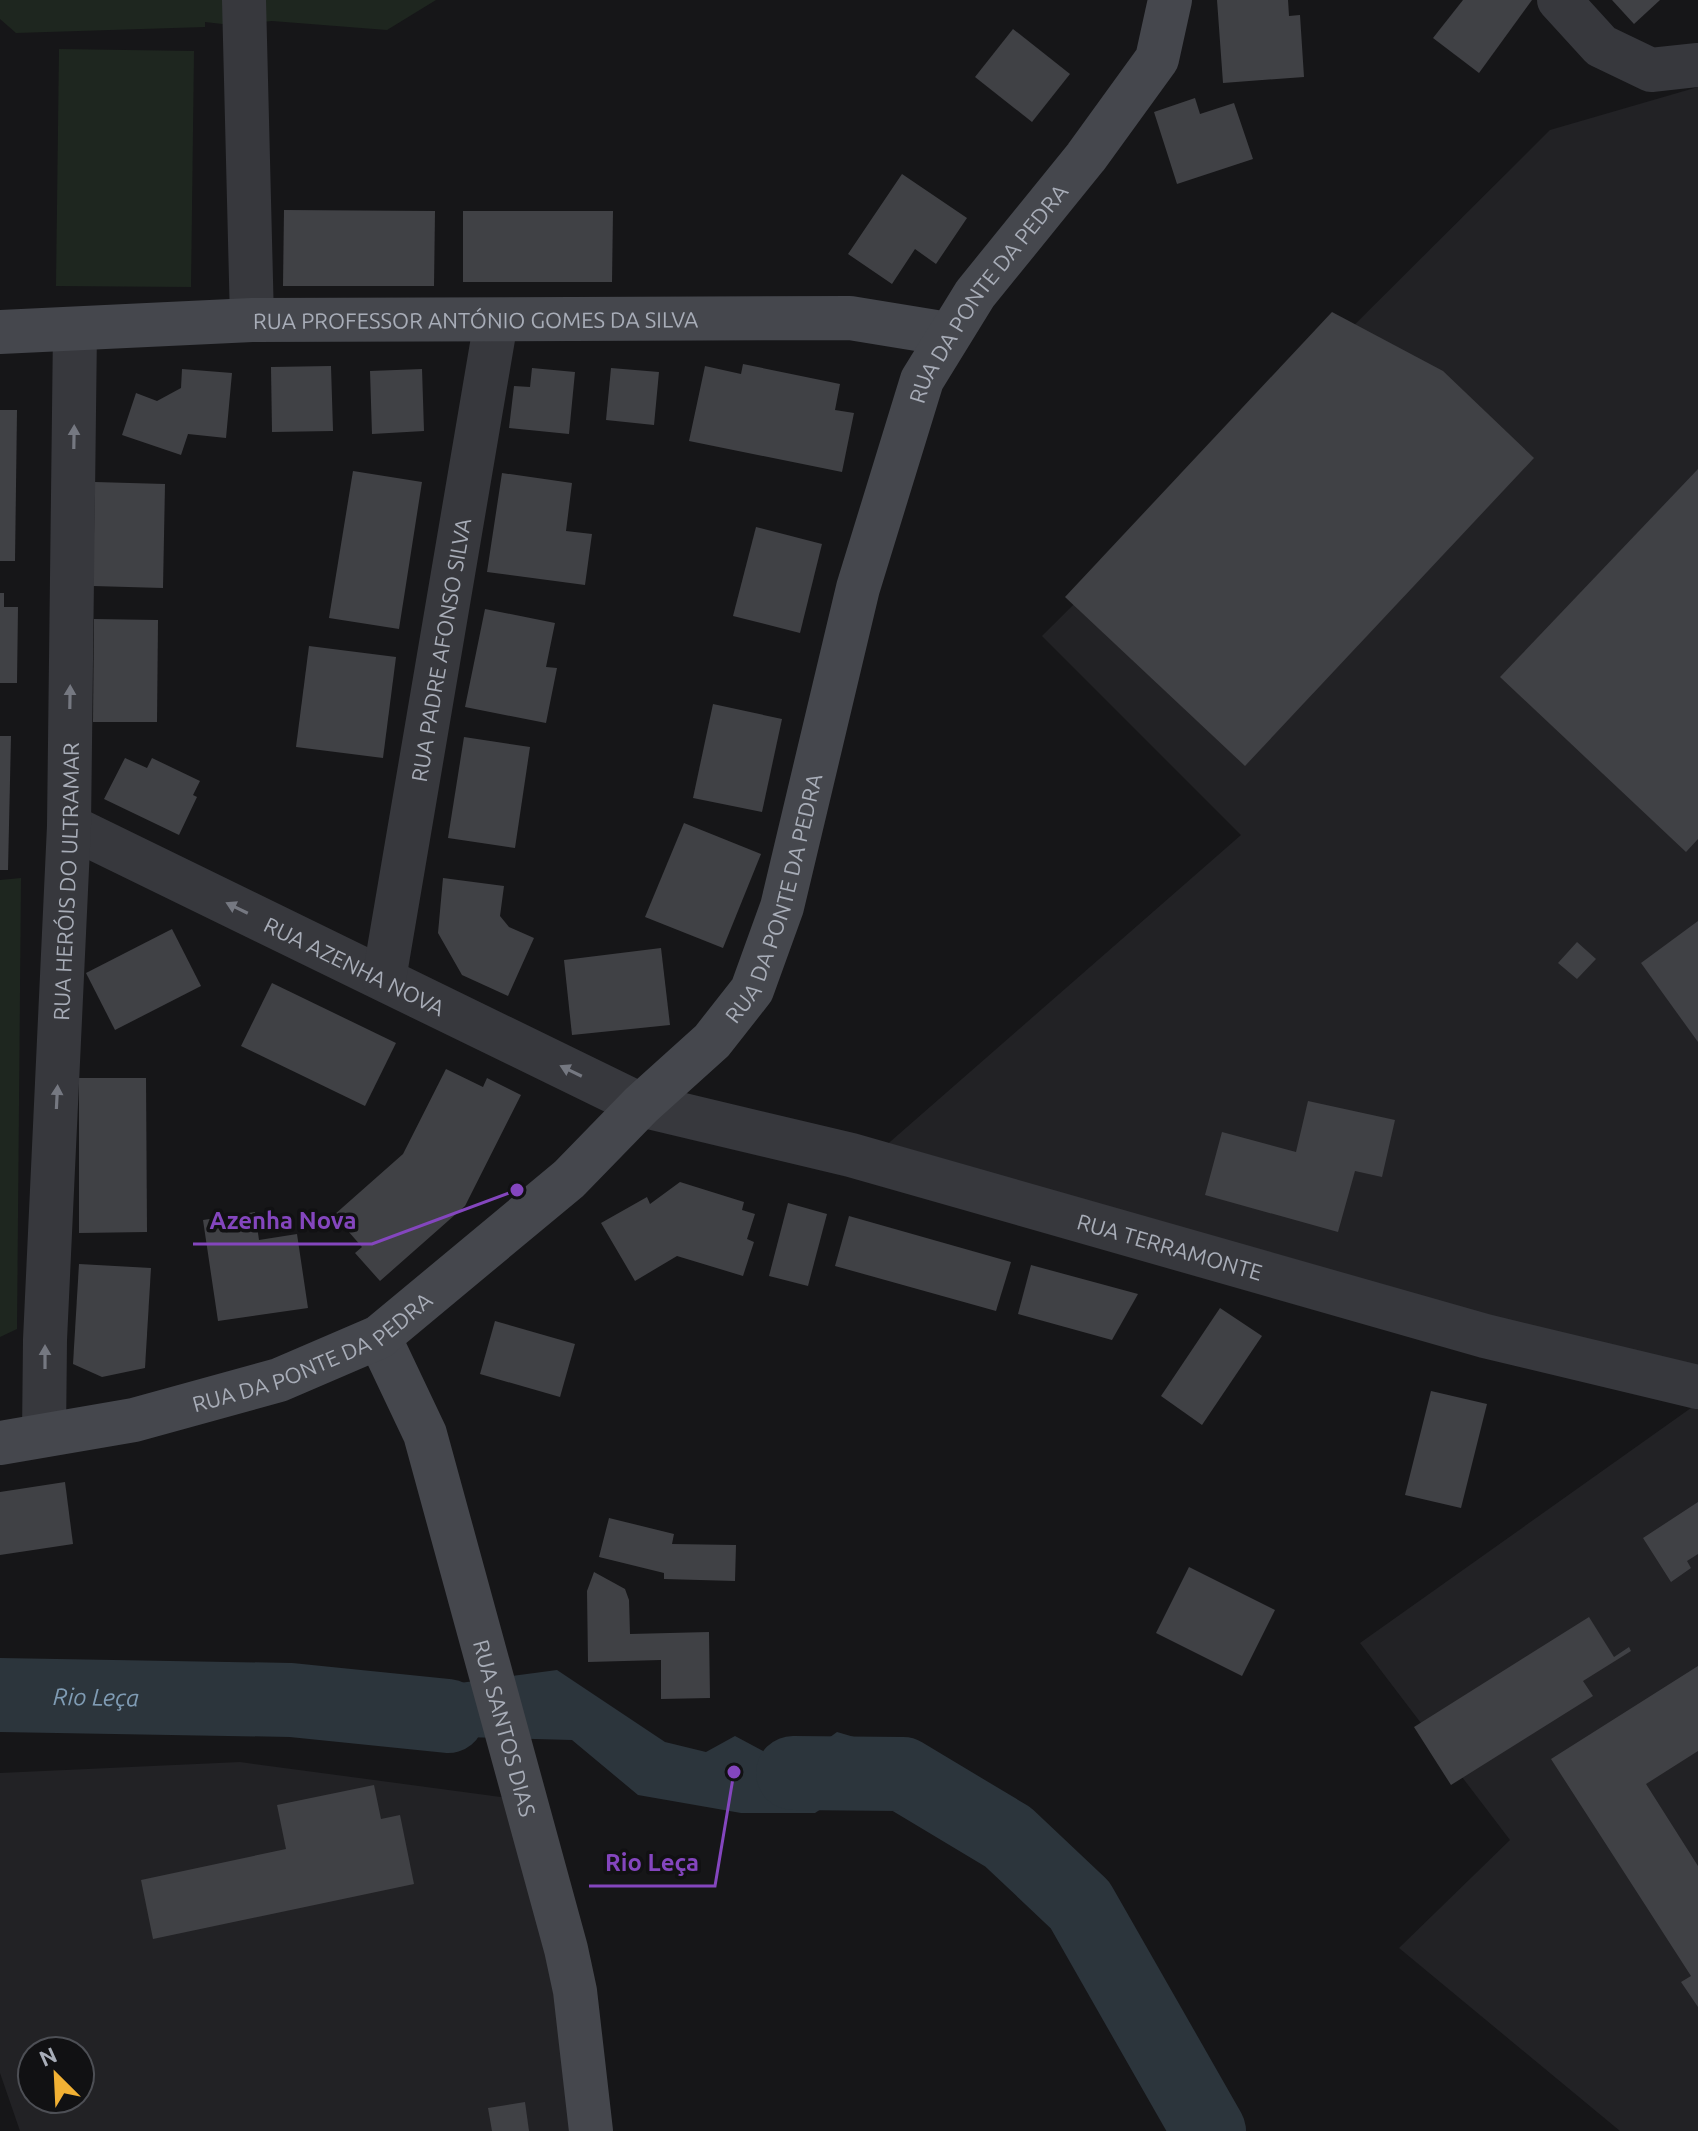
<svg xmlns="http://www.w3.org/2000/svg" width="1698" height="2131" viewBox="0 0 1698 2131" font-family="Ubuntu,sans-serif">
  <style>
    .built { fill: #222225; fill-rule: evenodd }
    .green { fill: #1e261f }
    .water { fill: #2c353c }
    .lines { fill: none; stroke-linecap: round; stroke-linejoin: round }
    .river { stroke: #2c353c; stroke-width: 74 }
    .building { fill: #404145 }
    .street { stroke: #37383d; stroke-width: 44 }
    .secondary { stroke: #45474d; stroke-width: 44 }
    .oneway { fill: #757881 }
    .labels { text-anchor: middle; dominant-baseline: central; stroke-width: 7; stroke-linejoin: round; paint-order: stroke }
    .street-label { font-size: 22px; fill: #a8adb8; stroke: #111113 }
    .water-label { font-size: 24px; font-style: italic; fill: #7f9bb3; stroke: #111113 }
    .leader { fill: none; stroke: #8446be; stroke-width: 3 }
    .callout-dot { fill: #8446be; stroke: #111113; stroke-width: 3 }
    .callout-label { font-size: 24px; text-anchor: middle; font-weight: bold; fill: #8446be; stroke: #111113; stroke-width: 7; stroke-linejoin: round; paint-order: stroke }
  </style>
  <rect width="100%" height="100%" fill="#161618"/>
  <g class="built">
    <polygon points="1698,87 1698,1393 859,1169 1241,835 1042,636 1550,130"/>
    <polygon points="1698,1403 1698,2131 1620,2131 1399,1948 1510,1840 1360,1643"/>
    <path d="M240 1762 538 1802 581 2131H20L0 2073V1773ZM32 2051H80V2099H32Z"/>
  </g>
  <g class="green">
    <polygon points="0,0 436,0 387,30 272,21 231,25 205,22 205,27 16,33 0,19"/>
    <polygon points="59,49 194,51 191,287 56,286"/>
    <polygon points="21,878 17,1329 0,1337 0,880"/>
  </g>
  <polygon class="water" points="557,1670 665,1742 706,1752 735,1736 791,1766 837,1732 895,1749 896,1782 844,1783 842,1795 815,1813 741,1813 638,1795 572,1740 353,1734 345,1690 430,1687"/>
  <g class="lines">
    <g class="river">
      <path id="s1" d="M0 1695 291 1700 448 1716"/>
      <polyline points="793,1773 903,1774 1008,1837 1080,1905 1209,2131"/>
    </g>
  </g>
  <g class="building">
    <polygon points="1217,0 1288,0 1289,16 1300,15 1304,77 1223,83"/>
    <polygon points="1463,0 1532,0 1479,73 1433,38"/>
    <polygon points="1612,0 1660,0 1634,24"/>
    <polygon points="1013,29 1070,74 1032,122 975,77"/>
    <polygon points="1195,98 1200,114 1234,103 1253,159 1177,184 1154,112"/>
    <polygon points="902,174 967,218 936,264 915,249 892,284 848,254"/>
    <polygon points="284,210 435,211 434,286 283,286"/>
    <polygon points="463,211 613,211 612,282 463,282"/>
    <polygon points="1332,312 1443,371 1534,458 1245,766 1065,597"/>
    <polygon points="743,364 840,384 835,410 854,413 842,472 689,441 705,366 741,374"/>
    <polygon points="331,366 333,431 272,432 271,367"/>
    <polygon points="532,368 575,372 569,434 509,428 514,386 530,387"/>
    <polygon points="611,368 659,372 654,425 606,420"/>
    <polygon points="182,369 232,373 226,438 188,434 181,455 122,435 136,393 157,401 181,388"/>
    <polygon points="422,369 424,431 372,434 370,371"/>
    <polygon points="0,410 17,410 15,561 0,561"/>
    <polygon points="1698,469 1698,839 1686,852 1500,677"/>
    <polygon points="353,471 422,482 399,629 329,618"/>
    <polygon points="502,473 572,483 566,531 592,534 585,585 487,572"/>
    <polygon points="95,482 165,484 163,588 93,586"/>
    <polygon points="756,527 822,544 800,633 733,616"/>
    <polygon points="0,593 4,593 4,607 18,607 17,683 0,683"/>
    <polygon points="485,609 555,623 546,667 557,668 546,723 465,707"/>
    <polygon points="94,619 158,620 157,722 93,722"/>
    <polygon points="309,646 396,657 383,758 296,747"/>
    <polygon points="713,704 782,719 762,812 693,798"/>
    <polygon points="0,736 11,736 8,870 0,870"/>
    <polygon points="464,737 530,747 515,848 448,838"/>
    <polygon points="125,758 147,768 152,758 200,781 193,795 197,797 179,835 104,799"/>
    <polygon points="684,823 761,854 723,948 645,917"/>
    <polygon points="443,878 504,886 500,916 509,927 534,938 508,996 462,975 438,933"/>
    <polygon points="1698,921 1698,1042 1641,963"/>
    <polygon points="172,929 201,986 115,1030 86,973"/>
    <polygon points="1577,942 1596,959 1577,979 1558,963"/>
    <polygon points="661,948 670,1025 572,1035 564,960"/>
    <polygon points="272,983 396,1043 365,1106 241,1046"/>
    <polygon points="446,1069 483,1087 487,1078 521,1095 465,1206 380,1281 355,1253 362,1247 334,1215 403,1154"/>
    <polygon points="79,1078 146,1078 147,1232 79,1233"/>
    <polygon points="1308,1101 1395,1120 1382,1177 1355,1171 1338,1232 1205,1195 1222,1132 1296,1152"/>
    <polygon points="680,1182 744,1202 742,1210 755,1214 747,1239 754,1242 743,1276 677,1256 635,1281 601,1223 647,1197 650,1204"/>
    <polygon points="788,1203 827,1214 808,1286 769,1276"/>
    <polygon points="255,1212 259,1240 297,1234 308,1308 218,1321 203,1220"/>
    <polygon points="849,1216 1011,1262 996,1311 835,1266"/>
    <polygon points="79,1264 151,1268 145,1368 102,1377 73,1364"/>
    <polygon points="1031,1265 1138,1294 1112,1340 1018,1314"/>
    <polygon points="1220,1308 1262,1336 1202,1425 1161,1396"/>
    <polygon points="495,1321 575,1344 560,1397 480,1374"/>
    <polygon points="1431,1391 1487,1404 1461,1508 1405,1495"/>
    <polygon points="65,1482 73,1544 0,1555 0,1492"/>
    <polygon points="1698,1502 1698,1554 1687,1561 1691,1568 1671,1582 1643,1538"/>
    <polygon points="609,1518 674,1534 672,1544 736,1545 735,1581 664,1579 664,1573 599,1557"/>
    <polygon points="1189,1567 1275,1610 1242,1676 1156,1633"/>
    <polygon points="594,1572 625,1589 629,1600 630,1634 709,1632 710,1698 661,1699 661,1660 588,1662 587,1591"/>
    <polygon points="1589,1617 1614,1657 1629,1647 1631,1651 1583,1681 1593,1696 1451,1785 1414,1727"/>
    <polygon points="1698,1666 1698,1751 1646,1784 1698,1866 1698,2007 1681,1982 1691,1976 1551,1759"/>
    <polygon points="374,1785 381,1819 400,1815 414,1884 153,1939 141,1880 286,1849 277,1805"/>
    <polygon points="525,2102 529,2131 492,2131 488,2108"/>
  </g>
  <g class="lines">
    <g class="street">
      <polyline points="244,0 252,320"/>
      <polyline points="1559,0 1601,46 1651,70 1698,65"/>
      <path id="s2" d="M69 826 641 1105 851 1155 1485 1336 1698 1387"/>
      <path id="s3" d="M384 979 496 321"/>
      <path id="s4" d="M44 1435 45 1340 69 826 75 329"/>
    </g>
    <g class="secondary">
      <path id="s5" d="M0 332 252 320 850 318 948 334"/>
      <path id="s6" d="M379 1337 425 1434 566 1949 575 1991 591 2131"/>
      <path id="s7" d="M0 1443 134 1420 279 1380 379 1337 569 1179 641 1105 712 1041 752 990 782 907 858 588 922 380 975 294 1086 157 1157 59 1170 0"/>
    </g>
  </g>
  <defs><path id="oneway-solid" d="M-6-.8H1V-3.2L6.5 0L1 3.2V.8H-6Z" transform="scale(2)"/></defs>
  <g class="oneway">
    <use href="#oneway-solid" transform="translate(74 437) rotate(-89)"/>
    <use href="#oneway-solid" transform="translate(70 697) rotate(-89)"/>
    <use href="#oneway-solid" transform="translate(237 908) rotate(-154)"/>
    <use href="#oneway-solid" transform="translate(571 1071) rotate(-154)"/>
    <use href="#oneway-solid" transform="translate(57 1097) rotate(-87)"/>
    <use href="#oneway-solid" transform="translate(45 1357) rotate(-90)"/>
  </g>
  <g class="labels">
    <g class="street-label">
      <text stroke="none"><textPath href="#s7" startOffset="1648">RUA DA PONTE DA PEDRA</textPath></text>
      <text stroke="none"><textPath href="#s5" startOffset="476">RUA PROFESSOR ANTÓNIO GOMES DA SILVA</textPath></text>
      <text stroke="none"><textPath href="#s3" startOffset="334">RUA PADRE AFONSO SILVA</textPath></text>
      <text stroke="none"><textPath href="#s4" startOffset="554">RUA HERÓIS DO ULTRAMAR</textPath></text>
      <text stroke="none"><textPath href="#s7" startOffset="1000">RUA DA PONTE DA PEDRA</textPath></text>
      <text stroke="none"><textPath href="#s2" startOffset="318">RUA AZENHA NOVA</textPath></text>
      <text stroke="none"><textPath href="#s2" startOffset="1184">RUA TERRAMONTE</textPath></text>
      <text stroke="none"><textPath href="#s7" startOffset="328">RUA DA PONTE DA PEDRA</textPath></text>
      <text stroke="none"><textPath href="#s6" startOffset="412">RUA SANTOS DIAS</textPath></text>
    </g>
    <g class="water-label">
      <text stroke="none"><textPath href="#s1" startOffset="96">Rio Leça</textPath></text>
    </g>
  </g>
  <path class="leader" d="M517 1190L372 1244H193M734 1772L715 1886H589"/>
  <g class="callout-dot">
    <circle cx="517" cy="1190" r="8"/>
    <circle cx="734" cy="1772" r="8"/>
  </g>
  <g class="callout-label">
    <text x="283" y="1229">Azenha Nova</text>
    <text x="652" y="1871">Rio Leça</text>
  </g>
  <g transform="translate(56 2075) rotate(336)"><circle r="38" fill="#111113" stroke="#4d4f55" stroke-width="2"/>
  <path d="M0-6L14 30L0 20L-14 30Z" fill="#f2b134"/>
  <text y="-12" font-size="22" font-weight="bold" text-anchor="middle" fill="#a8adb8">N</text>
  </g>
</svg>
